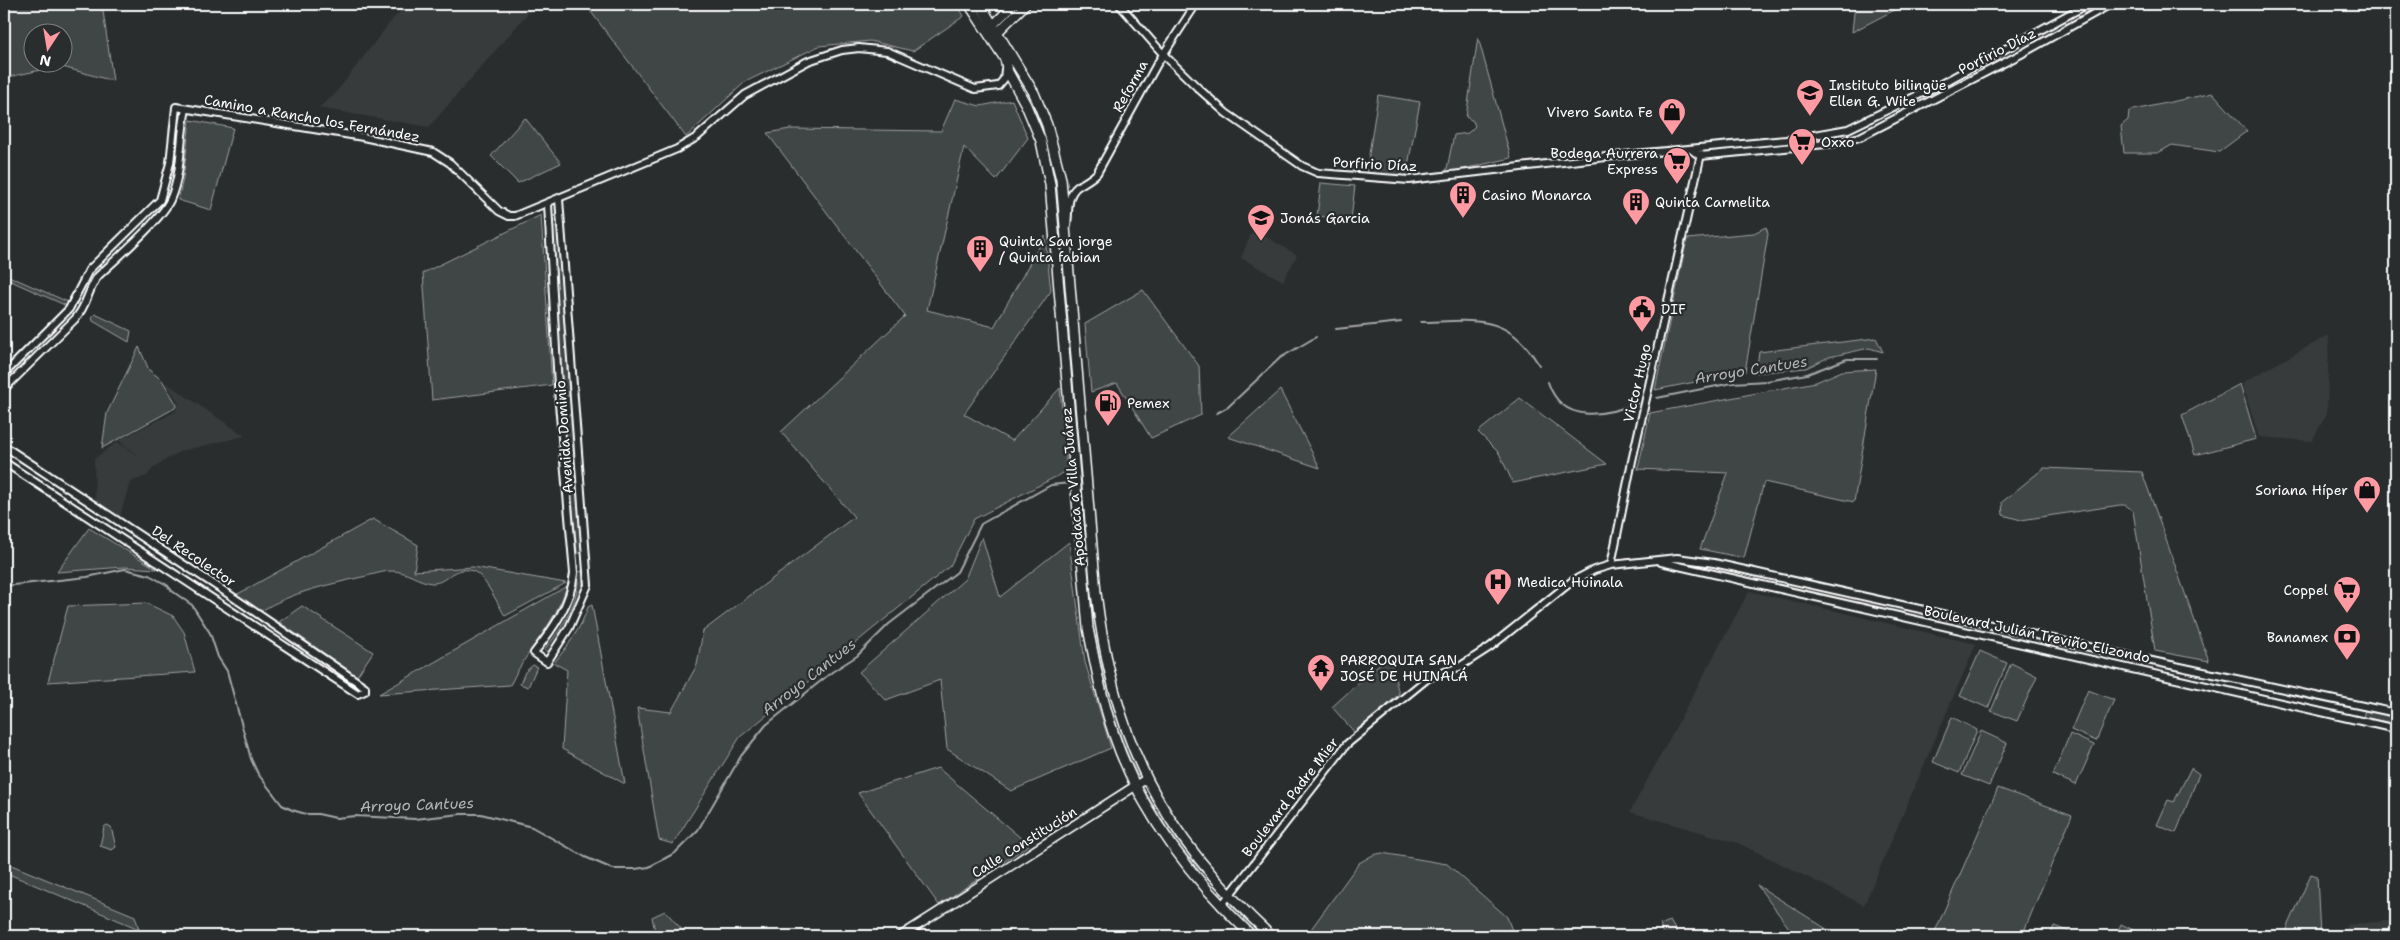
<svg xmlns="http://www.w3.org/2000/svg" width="2400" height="940" viewBox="0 0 2400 940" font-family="'Shantell Sans',sans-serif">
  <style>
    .built { fill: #373a3b }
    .green { fill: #414445; stroke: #a0a2a2; fill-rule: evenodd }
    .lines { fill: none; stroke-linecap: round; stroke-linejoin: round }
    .stream { stroke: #a6a7a7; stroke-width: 2 }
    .tertiary-casing { stroke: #fff; stroke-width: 10 }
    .secondary-casing { stroke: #fff; stroke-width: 11 }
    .primary-casing { stroke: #fff; stroke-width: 12 }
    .tertiary { stroke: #2a2d2e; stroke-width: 6 }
    .secondary { stroke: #2a2d2e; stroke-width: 8 }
    .primary { stroke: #2a2d2e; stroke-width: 9 }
    .labels { text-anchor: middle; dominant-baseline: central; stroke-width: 4.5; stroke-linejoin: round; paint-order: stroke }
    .street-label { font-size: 14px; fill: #fff; stroke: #2a2d2e }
    .poi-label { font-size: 14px; fill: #fff; stroke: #2a2d2e; text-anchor: start }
    .water-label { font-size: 15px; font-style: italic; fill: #b4b6b6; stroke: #2a2d2e }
  </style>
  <rect width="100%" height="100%" fill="#2a2d2e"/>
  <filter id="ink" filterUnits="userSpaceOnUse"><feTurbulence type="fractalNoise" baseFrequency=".02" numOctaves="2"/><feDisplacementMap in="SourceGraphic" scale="10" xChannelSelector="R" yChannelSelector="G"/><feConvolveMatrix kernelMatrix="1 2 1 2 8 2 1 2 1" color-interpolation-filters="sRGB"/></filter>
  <g filter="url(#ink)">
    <g class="built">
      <polygon points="407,4 536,4 429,127 318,108 334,95 391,21"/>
      <polygon points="1253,229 1297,255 1283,281 1241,258"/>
      <polygon points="2329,335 2327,413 2312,441 2259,437 2242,383"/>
      <polygon points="165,382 245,436 181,451 154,467 147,476 130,482 120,517 95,504 94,459 117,442 140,457 118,440 175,412 179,403"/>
      <polygon points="1749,591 1976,644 1864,905 1738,843 1630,812"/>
      <polygon points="2396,920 2396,936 2347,936 2346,925"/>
    </g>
    <g class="green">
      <path d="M4 4H102L113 81 59 66 4 78ZM32 32H62V62H32Z"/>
      <polygon points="585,4 957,4 964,16 913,51 870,41 819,46 745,82 686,137"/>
      <polygon points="1855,4 1906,4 1852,32"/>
      <polygon points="1478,37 1511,158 1446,173 1454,135 1468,133 1475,126 1473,121 1466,117"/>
      <polygon points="2213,93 2247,131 2219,152 2172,145 2158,153 2124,153 2121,126 2128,120 2129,111"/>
      <polygon points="1378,95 1420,102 1406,176 1366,174"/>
      <polygon points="955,99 980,106 1012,100 1028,138 996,180 964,147 927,310 994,327 1045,236 1051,291 964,414 1012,441 1060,388 1067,471 974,519 950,566 740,737 673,844 659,840 637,708 671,712 697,665 703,631 854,517 781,432 905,316 767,133 790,129 941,131"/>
      <polygon points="1032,106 1053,158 1060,199 1081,463 1079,460 1053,175"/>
      <polygon points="525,118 561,163 518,183 491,156"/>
      <polygon points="190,120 233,128 211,210 178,200 183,179"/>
      <polygon points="1321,183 1355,186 1351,219 1317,216"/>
      <polygon points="541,215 552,385 432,400 423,273"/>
      <polygon points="558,224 569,396 562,396 553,228"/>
      <polygon points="1766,227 1768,234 1745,372 1655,390 1687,239 1754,233"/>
      <polygon points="4,274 68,302 67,306 4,278"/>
      <polygon points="1143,290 1199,366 1201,415 1151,438 1117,383 1091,392 1085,324"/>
      <polygon points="95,314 131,331 129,342 93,321 92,317"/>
      <polygon points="1876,338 1883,352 1869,348 1829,357 1806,368 1756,373 1759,352"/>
      <polygon points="139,347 149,370 162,380 177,405 175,408 102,448 107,413"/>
      <polygon points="1876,369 1854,502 1764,482 1744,558 1700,549 1728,473 1638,469 1650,413 1816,382 1842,371"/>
      <polygon points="2240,384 2256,439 2195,455 2182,415"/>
      <polygon points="1280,390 1320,468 1228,437"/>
      <polygon points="1520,398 1607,464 1513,483 1499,453 1478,432"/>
      <polygon points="571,414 582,553 577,553 564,415"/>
      <polygon points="2044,468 2142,472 2209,661 2155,651 2133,511 2125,505 2120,505 2021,520 2003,515 2002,502"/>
      <path d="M373 519 418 545 414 571 473 567 566 583 505 616C499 606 485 577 475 572 455 563 447 584 432 583 419 582 407 571 392 571 383 571 372 575 362 577 327 585 292 592 261 611L236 595Z"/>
      <polygon points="89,528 157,569 124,567 57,572"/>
      <polygon points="982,537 1000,597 1069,542 1085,662 1111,748 1011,791 947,749 940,680 886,700 859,672 965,579"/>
      <polygon points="1088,551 1096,618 1094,620 1086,555"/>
      <path d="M582 571C588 599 567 632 549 653L544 650C561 631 581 599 578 572Z"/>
      <path d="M567 586C555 625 527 649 510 685L379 694Z"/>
      <polygon points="146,603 173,616 184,632 195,672 48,682 68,606"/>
      <path d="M592 605 625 784 562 749 567 670 554 663C568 646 581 628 588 607Z"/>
      <polygon points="302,606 373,652 357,676 279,622"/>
      <path d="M1097 636 1121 730 1139 772 1138 776C1116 733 1105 688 1095 641Z"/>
      <polygon points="1980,651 2007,663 1988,708 1960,696"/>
      <polygon points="1389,655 1399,694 1356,734 1332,707"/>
      <polygon points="2011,663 2037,676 2017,721 1991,711"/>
      <polygon points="533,665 537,667 528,687 520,684 525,672"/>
      <polygon points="2088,690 2114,700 2096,741 2071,730"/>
      <polygon points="2365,710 2396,718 2396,724 2363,717"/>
      <polygon points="1952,717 1977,730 1959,773 1933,762"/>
      <polygon points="1981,731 2007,743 1989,786 1962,775"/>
      <polygon points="2070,734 2094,745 2076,785 2053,775"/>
      <polygon points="938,768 1029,845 939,905 858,793"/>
      <polygon points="2191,768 2199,774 2176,833 2157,825 2168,800 2174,802"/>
      <polygon points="1998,788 2072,815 2022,936 1933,936"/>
      <polygon points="1144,790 1167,828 1220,892 1174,841"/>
      <polygon points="107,825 111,827 116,847 112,850 100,846 104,827"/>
      <polygon points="1382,853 1447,864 1507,917 1514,936 1306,936 1359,863 1373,855"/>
      <polygon points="4,862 135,916 139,929 4,872"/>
      <polygon points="2311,874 2317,876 2320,936 2284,936"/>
      <polygon points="1757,885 1836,935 1836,936 1795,936"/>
      <polygon points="1229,905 1233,907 1265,936 1259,936 1231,909"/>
      <polygon points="665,911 688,936 656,936 652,917"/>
      <polygon points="1670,921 1679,936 1664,936 1660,925"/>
      <polygon points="2121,924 2145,936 2116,936"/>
      <polygon points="2054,926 2080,936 2050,936"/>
    </g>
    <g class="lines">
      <g class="stream">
        <path d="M1421 322C1474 321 1508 312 1539 365"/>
        <polyline points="1336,329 1401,322"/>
        <path d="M1548 382C1562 425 1604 416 1638 403"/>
        <polyline points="1657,398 1732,383 1767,381 1807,374 1847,359 1877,359"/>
        <polyline points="1217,413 1228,407 1280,358 1316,337"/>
        <polyline points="4,586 87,577 125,569 149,575 167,585 172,591 192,605 210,633 218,657 227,671 251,759 258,774 282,805 292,810 306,814 318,814 336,818 355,816 415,819 461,814 481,814 532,827 585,857 613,869 635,869 649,867 675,853 698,830 741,756 766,725 832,672 857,656 889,624 957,572 981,524 1051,485 1070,483"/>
      </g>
      <defs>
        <g id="tertiary">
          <polyline points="1119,4 1163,54 1199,89 1226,113 1302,166 1318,173 1409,180 1623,155 1786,140 1848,129 1941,84 2088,4"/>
          <polyline points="1692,150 1700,156 1836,143 1860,137 2023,53 2111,4"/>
          <path d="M548 204 559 404 574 573C571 604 553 629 534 653L547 662 569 628 588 585 559 199"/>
          <path d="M1067 225C1069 213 1066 196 1077 187 1084 182 1090 180 1097 173L1157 64 1196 4"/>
          <polyline points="4,374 69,309 89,270 160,200 170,163 176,107 363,137 433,152 450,163 499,211 509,216 515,216 677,149 697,137 745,95 808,61 842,50 859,48 887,51 975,89 998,86 1004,79 1005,69"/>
          <path d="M4 389 75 319C87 306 88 289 98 276 116 259 161 220 170 200 183 171 179 139 186 109"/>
          <polyline points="4,446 224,591 365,687 365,691 358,694 4,462"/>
          <polyline points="1661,562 2396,729"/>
          <polyline points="1611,565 1632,461 1701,154"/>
          <polyline points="1221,906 1347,744 1428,678 1459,667 1490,647 1571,582 1594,570 1611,565 1677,558 1714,563 2152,661 2396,713"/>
        </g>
        <g id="secondary">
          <polyline points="989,29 1014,4"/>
          <polyline points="993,37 1026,4"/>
          <polyline points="901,936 1146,779"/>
        </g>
        <g id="primary">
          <path d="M969 4 1005 59 1008 72 1026 105 1041 141 1050 184 1088 628C1095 664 1102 700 1114 735 1140 812 1194 881 1252 936"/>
          <path d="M980 4 1034 93 1047 125 1061 179 1096 593C1114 743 1161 834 1271 936"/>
        </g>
      </defs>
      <use href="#tertiary" class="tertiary-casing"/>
      <use href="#secondary" class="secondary-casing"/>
      <use href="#primary" class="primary-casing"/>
      <use href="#tertiary" class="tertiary"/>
      <use href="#secondary" class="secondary"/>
      <use href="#primary" class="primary"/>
    </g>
  </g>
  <defs>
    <symbol id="school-pin" viewBox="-11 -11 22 30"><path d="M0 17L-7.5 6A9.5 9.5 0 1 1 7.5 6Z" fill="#ff9aa2" stroke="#2a2d2e"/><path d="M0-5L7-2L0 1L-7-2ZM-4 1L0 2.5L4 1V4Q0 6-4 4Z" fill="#111"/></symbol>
    <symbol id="shop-pin" viewBox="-11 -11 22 30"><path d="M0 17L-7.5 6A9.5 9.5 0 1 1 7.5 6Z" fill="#ff9aa2" stroke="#2a2d2e"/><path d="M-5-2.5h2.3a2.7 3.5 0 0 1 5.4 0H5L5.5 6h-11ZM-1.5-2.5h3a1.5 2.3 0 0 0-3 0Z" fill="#111"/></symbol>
    <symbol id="supermarket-pin" viewBox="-11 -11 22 30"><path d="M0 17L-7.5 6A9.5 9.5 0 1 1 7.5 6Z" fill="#ff9aa2" stroke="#2a2d2e"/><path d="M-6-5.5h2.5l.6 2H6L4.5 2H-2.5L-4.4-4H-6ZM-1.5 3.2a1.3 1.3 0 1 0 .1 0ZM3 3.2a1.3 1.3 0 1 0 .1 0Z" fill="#111"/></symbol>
    <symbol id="building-pin" viewBox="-11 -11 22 30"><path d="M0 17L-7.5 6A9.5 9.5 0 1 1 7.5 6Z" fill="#ff9aa2" stroke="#2a2d2e"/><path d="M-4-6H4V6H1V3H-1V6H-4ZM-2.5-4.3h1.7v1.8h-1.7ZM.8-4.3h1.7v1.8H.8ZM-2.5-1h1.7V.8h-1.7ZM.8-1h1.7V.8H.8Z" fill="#111"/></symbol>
    <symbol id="civic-pin" viewBox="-11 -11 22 30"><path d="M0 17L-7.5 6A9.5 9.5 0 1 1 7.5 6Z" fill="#ff9aa2" stroke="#2a2d2e"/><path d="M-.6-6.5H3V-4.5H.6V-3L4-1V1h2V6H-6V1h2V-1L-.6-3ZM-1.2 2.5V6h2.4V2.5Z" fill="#111"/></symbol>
    <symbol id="fuel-pin" viewBox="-11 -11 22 30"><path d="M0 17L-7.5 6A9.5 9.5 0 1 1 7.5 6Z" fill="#ff9aa2" stroke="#2a2d2e"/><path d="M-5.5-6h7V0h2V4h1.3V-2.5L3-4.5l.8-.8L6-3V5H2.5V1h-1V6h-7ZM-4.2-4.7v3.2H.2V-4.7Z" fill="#111"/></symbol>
    <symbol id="hospital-pin" viewBox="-11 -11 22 30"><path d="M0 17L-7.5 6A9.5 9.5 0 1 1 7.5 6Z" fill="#ff9aa2" stroke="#2a2d2e"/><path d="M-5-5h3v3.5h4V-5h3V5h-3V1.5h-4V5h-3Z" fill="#111"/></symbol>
    <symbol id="bank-pin" viewBox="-11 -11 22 30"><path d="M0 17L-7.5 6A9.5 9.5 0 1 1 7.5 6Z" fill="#ff9aa2" stroke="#2a2d2e"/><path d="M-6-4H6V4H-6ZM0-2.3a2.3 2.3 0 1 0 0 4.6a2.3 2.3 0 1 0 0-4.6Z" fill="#111"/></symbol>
    <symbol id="temple-pin" viewBox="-11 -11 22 30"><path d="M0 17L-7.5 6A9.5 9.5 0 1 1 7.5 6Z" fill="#ff9aa2" stroke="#2a2d2e"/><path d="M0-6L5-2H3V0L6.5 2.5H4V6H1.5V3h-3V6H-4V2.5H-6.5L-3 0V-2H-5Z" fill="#111"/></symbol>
  </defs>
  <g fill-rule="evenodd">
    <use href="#school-pin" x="1794" y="77" width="32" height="43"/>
    <use href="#shop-pin" x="1656" y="96" width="32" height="43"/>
    <use href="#supermarket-pin" x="1786" y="126" width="32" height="43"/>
    <use href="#supermarket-pin" x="1661" y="145" width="32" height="43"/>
    <use href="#building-pin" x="1447" y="179" width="32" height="43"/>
    <use href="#building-pin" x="1620" y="186" width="32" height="43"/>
    <use href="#school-pin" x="1245" y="202" width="32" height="43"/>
    <use href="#building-pin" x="964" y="233" width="32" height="43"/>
    <use href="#civic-pin" x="1626" y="293" width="32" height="43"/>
    <use href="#fuel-pin" x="1092" y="387" width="32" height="43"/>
    <use href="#shop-pin" x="2351" y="474" width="32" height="43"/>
    <use href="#hospital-pin" x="1482" y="566" width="32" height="43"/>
    <use href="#supermarket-pin" x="2331" y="574" width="32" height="43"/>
    <use href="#bank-pin" x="2331" y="621" width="32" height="43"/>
    <use href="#temple-pin" x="1305" y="652" width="32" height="43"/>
  </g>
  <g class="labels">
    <g class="street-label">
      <text transform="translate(1997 51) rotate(-27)">Porfirio Díaz</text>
      <text transform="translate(1130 86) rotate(-61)">Reforma</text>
      <text transform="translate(312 118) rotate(10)">Camino a Rancho los Fernández</text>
      <text transform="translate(1375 164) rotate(3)">Porfirio Díaz</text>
      <text transform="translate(1637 383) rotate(-77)">Victor Hugo</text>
      <text transform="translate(564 437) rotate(-94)">Avenida Dominio</text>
      <text transform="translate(1073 487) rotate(-95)">Apodaca a Villa Juárez</text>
      <text transform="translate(194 556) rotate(34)">Del Recolector</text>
      <text transform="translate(2037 634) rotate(12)">Boulevard Julián Treviño Elizondo</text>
      <text transform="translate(1290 797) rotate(-52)">Boulevard Padre Mier</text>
      <text transform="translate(1024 842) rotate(-32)">Calle Constitución</text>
    </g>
    <g class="poi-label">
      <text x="1829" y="85">Instituto bilingüe<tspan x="1829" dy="16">Ellen G. Wite</tspan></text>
      <text x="1653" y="112" text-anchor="end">Vivero Santa Fe</text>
      <text x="1821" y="142">Oxxo</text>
      <text x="1658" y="153" text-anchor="end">Bodega Aurrera<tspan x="1658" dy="16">Express</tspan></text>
      <text x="1482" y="195">Casino Monarca</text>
      <text x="1655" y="202">Quinta Carmelita</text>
      <text x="1280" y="218">Jonás Garcia</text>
      <text x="999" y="241">Quinta San jorge<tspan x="999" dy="16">/ Quinta fabian</tspan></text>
      <text x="1661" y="309">DIF</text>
      <text x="1127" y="403">Pemex</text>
      <text x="2348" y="490" text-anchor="end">Soriana Híper</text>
      <text x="1517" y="582">Medica Huinala</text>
      <text x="2328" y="590" text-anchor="end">Coppel</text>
      <text x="2328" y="637" text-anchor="end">Banamex</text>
      <text x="1340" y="660">PARROQUIA SAN<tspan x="1340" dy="16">JOSÉ DE HUINALÁ</tspan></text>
    </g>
    <g class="water-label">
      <text transform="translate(1751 370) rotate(-9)">Arroyo Cantues</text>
      <text transform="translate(809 677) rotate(-38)">Arroyo Cantues</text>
      <text transform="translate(417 805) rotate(-2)">Arroyo Cantues</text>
    </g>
  </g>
  <rect width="2400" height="940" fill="none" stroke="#2a2d2e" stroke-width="20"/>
  <rect x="10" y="10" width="2380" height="920" fill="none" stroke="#fff" stroke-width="2" filter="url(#ink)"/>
  <g transform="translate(48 48) rotate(192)"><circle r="24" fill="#2a2d2e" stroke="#7f8182"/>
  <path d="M0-4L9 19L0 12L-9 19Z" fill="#ff9aa2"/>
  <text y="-8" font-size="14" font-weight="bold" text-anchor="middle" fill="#ffffff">N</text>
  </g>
</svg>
